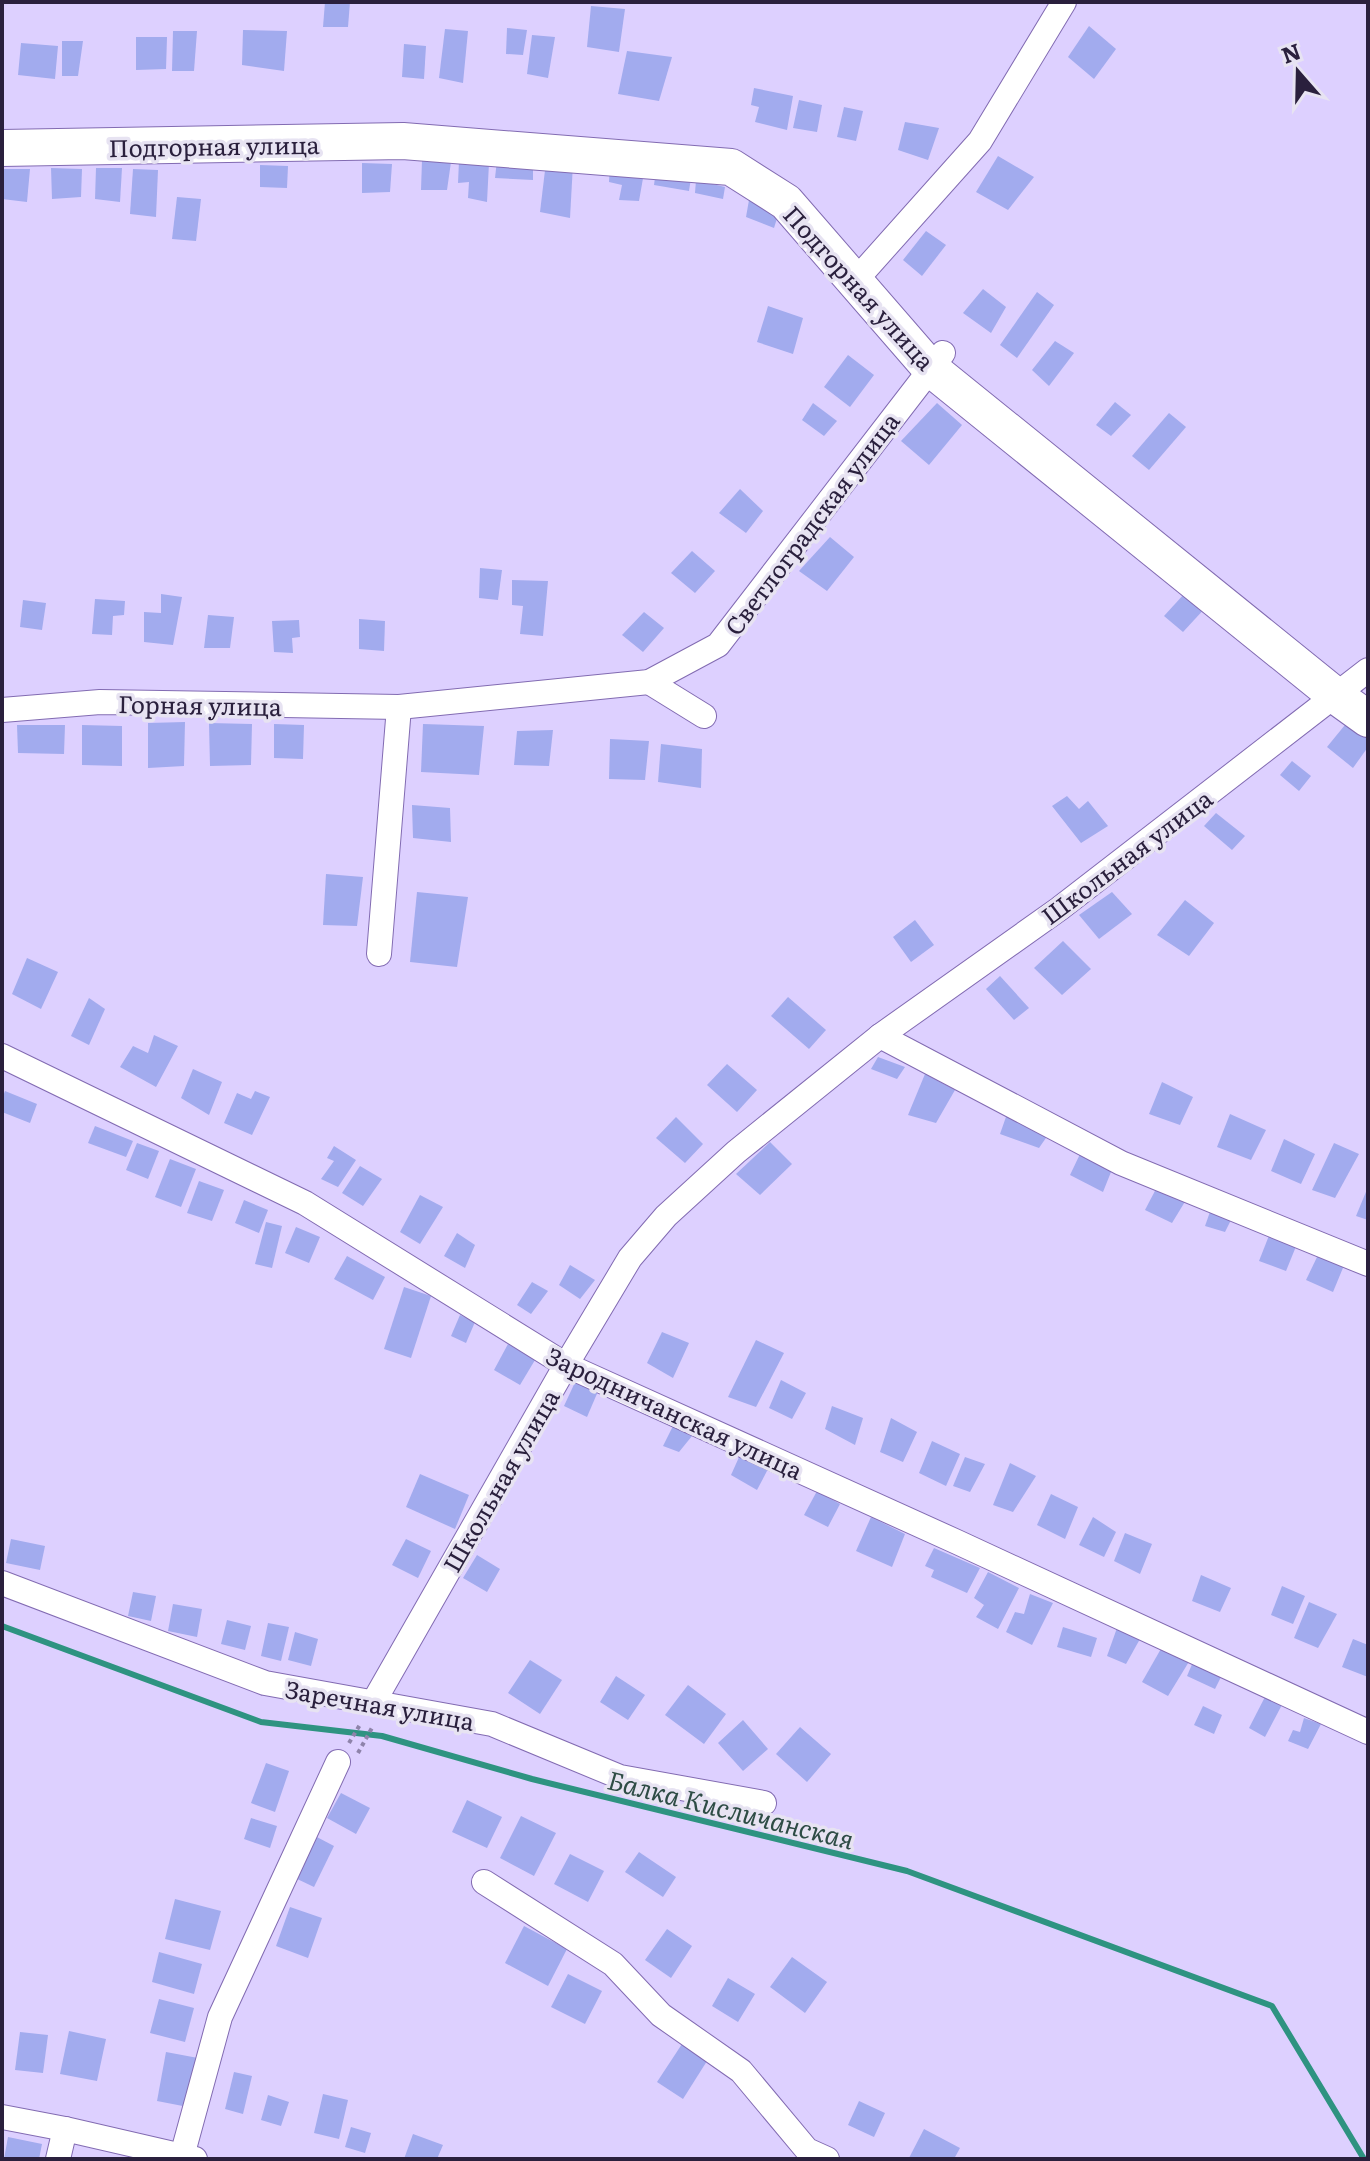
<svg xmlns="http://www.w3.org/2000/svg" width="1370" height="2161" viewBox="0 0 1370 2161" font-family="Literata,serif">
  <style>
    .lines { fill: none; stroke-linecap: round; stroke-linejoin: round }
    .stream { stroke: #2e9381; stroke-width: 6 }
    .building { fill: #a2abee }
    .street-casing { stroke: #826bb2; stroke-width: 26 }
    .secondary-casing { stroke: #826bb2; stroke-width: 38 }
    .path { stroke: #8e83aa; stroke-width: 4; stroke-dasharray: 4 4; stroke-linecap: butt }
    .street { stroke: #fff; stroke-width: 24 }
    .secondary { stroke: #fff; stroke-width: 36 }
    .labels { text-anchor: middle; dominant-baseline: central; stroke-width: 7; stroke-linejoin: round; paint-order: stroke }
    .street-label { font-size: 24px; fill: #2a203d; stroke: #e7e3f2 }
    .water-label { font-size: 26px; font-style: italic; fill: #2e4c45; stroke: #e7e3f2 }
  </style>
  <rect width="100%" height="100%" fill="#ddd0ff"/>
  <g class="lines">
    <polyline class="stream" points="2,1626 261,1722 382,1736 532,1779 907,1871 1272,2006 1364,2159"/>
  </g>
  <g class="building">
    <polygon points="325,2 350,2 348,27 323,27"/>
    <polygon points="591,6 625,9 619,52 587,47"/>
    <polygon points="1089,26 1116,49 1094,79 1068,57"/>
    <polygon points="507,28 527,30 523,55 506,54"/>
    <polygon points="445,29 468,31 463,83 439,78"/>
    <polygon points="243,30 287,31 284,71 242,65"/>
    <polygon points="173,31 197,31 194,71 172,71"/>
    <polygon points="532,35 555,37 548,78 527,74"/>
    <polygon points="136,37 167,37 166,69 136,70"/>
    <polygon points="62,41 83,41 78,76 62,76"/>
    <polygon points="21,43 58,46 55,79 18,75"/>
    <polygon points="404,44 426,46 424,79 402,77"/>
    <polygon points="627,51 672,57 659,101 618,94"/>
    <polygon points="754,88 793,96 787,130 755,122 759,107 751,105"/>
    <polygon points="799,100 822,105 817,132 793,128"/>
    <polygon points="844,107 863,111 856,141 837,137"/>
    <polygon points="905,122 939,128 928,160 898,150"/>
    <polygon points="998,156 1034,177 1008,210 976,192"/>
    <polygon points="422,160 451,162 447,190 421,190"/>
    <polygon points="497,160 533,162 533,180 495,178"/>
    <polygon points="459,161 489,163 487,202 468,198 469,182 458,183"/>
    <polygon points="546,162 573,164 570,218 540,212"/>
    <polygon points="362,163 392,164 390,192 362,193"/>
    <polygon points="610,164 645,167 639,201 619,200 622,185 609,182"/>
    <polygon points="260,165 288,166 287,188 260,187"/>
    <polygon points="51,168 82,169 81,197 52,199"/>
    <polygon points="96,168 122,168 120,202 95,199"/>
    <polygon points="2,169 30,169 27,202 2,199"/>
    <polygon points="133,169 158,170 156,217 130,214"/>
    <polygon points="656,170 691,178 689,191 654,185"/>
    <polygon points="696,180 725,187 723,199 695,193"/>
    <polygon points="177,197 201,199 196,241 172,239"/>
    <polygon points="749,200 780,209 774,228 746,217"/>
    <polygon points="926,231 946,245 922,276 903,260"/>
    <polygon points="983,289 1006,307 991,333 963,313"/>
    <polygon points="1037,292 1054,305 1017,358 1000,345"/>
    <polygon points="768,306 803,318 793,354 757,342"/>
    <polygon points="1055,341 1074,353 1049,386 1032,370"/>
    <polygon points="848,355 874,375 850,407 824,387"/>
    <polygon points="1115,402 1131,415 1111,436 1096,425"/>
    <polygon points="813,403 837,421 824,436 802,420"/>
    <polygon points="937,403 962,425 929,465 901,441"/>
    <polygon points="1169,413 1186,427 1149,470 1132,456"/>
    <polygon points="740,489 763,511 746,533 719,513"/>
    <polygon points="830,537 854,557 827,591 799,571"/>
    <polygon points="692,551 715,571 695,593 671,573"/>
    <polygon points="480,568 502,570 498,600 479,598"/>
    <polygon points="512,580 548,581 543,636 520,634 523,606 512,605"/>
    <polygon points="1185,593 1207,606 1183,632 1164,616"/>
    <polygon points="161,594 182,597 173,645 144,642 144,612 161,613"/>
    <polygon points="95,599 125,601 124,615 113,616 112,635 92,634"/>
    <polygon points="23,600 46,603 42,630 20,627"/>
    <polygon points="644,612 664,628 643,652 622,635"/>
    <polygon points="208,615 234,617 230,648 204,648"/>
    <polygon points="359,619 385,621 384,651 359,649"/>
    <polygon points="299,620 300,637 292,638 293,653 274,652 272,621"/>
    <polygon points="1349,720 1368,733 1368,747 1353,768 1327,747"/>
    <polygon points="185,722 184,766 148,768 148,723"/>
    <polygon points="209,723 252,724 251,765 210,766"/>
    <polygon points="274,724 304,725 303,759 274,758"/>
    <polygon points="423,724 484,726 479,775 421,772"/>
    <polygon points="17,725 65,725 64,754 18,753"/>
    <polygon points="82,725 122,726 122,766 82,765"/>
    <polygon points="553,730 549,766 514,765 517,731"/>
    <polygon points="610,739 649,741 645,780 609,779"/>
    <polygon points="661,744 702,749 701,788 658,782"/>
    <polygon points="1292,761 1311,776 1299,791 1280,775"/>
    <polygon points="1067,796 1079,809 1088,801 1108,826 1081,843 1052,806"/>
    <polygon points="412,805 450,808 451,842 413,838"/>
    <polygon points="1216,813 1245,836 1232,850 1204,826"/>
    <polygon points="326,874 363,877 357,926 323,925"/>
    <polygon points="417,892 468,897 457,967 410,962"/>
    <polygon points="1112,892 1132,914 1099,939 1079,915"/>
    <polygon points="1185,900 1214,923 1189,956 1157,935"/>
    <polygon points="915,920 934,945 911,962 893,937"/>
    <polygon points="1063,941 1091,969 1062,995 1034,968"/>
    <polygon points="27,958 58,972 41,1009 12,994"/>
    <polygon points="1000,976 1029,1008 1014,1020 986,989"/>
    <polygon points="788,997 826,1030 809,1049 771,1016"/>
    <polygon points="89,998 105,1009 89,1045 71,1036"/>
    <polygon points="154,1035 178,1046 156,1087 120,1067 133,1046 148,1053"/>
    <polygon points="878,1057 905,1067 897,1079 871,1069"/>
    <polygon points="727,1064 757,1090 737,1112 707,1085"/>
    <polygon points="193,1069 222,1082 209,1115 181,1098"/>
    <polygon points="925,1074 955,1090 936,1123 908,1115"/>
    <polygon points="1162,1082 1193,1097 1180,1125 1149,1114"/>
    <polygon points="5,1091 37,1104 30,1123 2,1112 2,1099"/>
    <polygon points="255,1091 270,1097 252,1135 224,1123 237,1093 251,1099"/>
    <polygon points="1007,1114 1048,1135 1039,1148 1000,1134"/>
    <polygon points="1230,1114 1266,1130 1251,1160 1217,1147"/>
    <polygon points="676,1117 703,1144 685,1163 656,1138"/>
    <polygon points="95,1126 133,1141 126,1157 88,1143"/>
    <polygon points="1284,1139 1315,1154 1301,1184 1271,1171"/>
    <polygon points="770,1142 792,1164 760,1195 736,1174"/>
    <polygon points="137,1143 159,1151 148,1179 126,1170"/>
    <polygon points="1334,1143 1359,1154 1335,1198 1312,1190"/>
    <polygon points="334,1146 356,1160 338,1187 321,1179 334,1161 327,1158"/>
    <polygon points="1081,1152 1113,1167 1103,1192 1070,1175"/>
    <polygon points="170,1159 196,1169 181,1207 155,1197"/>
    <polygon points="360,1166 382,1179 363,1206 342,1193"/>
    <polygon points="199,1181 224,1190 212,1221 187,1213"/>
    <polygon points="1157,1187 1186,1200 1172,1223 1145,1210"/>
    <polygon points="1368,1187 1368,1220 1356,1216"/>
    <polygon points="420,1195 443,1207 420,1244 400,1232"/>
    <polygon points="244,1200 268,1210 259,1233 235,1223"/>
    <polygon points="1211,1209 1232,1218 1225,1232 1205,1226"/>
    <polygon points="266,1222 282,1226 272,1268 255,1264"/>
    <polygon points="296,1227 320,1237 309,1263 285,1253"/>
    <polygon points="457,1233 475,1245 465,1268 444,1256"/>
    <polygon points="1270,1233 1297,1244 1286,1271 1259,1261"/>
    <polygon points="1319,1253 1345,1263 1333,1292 1306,1280"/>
    <polygon points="347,1256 385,1277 373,1300 334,1279"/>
    <polygon points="570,1265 595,1280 580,1299 559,1285"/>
    <polygon points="532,1282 548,1291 531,1314 517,1305"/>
    <polygon points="404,1287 431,1296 411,1358 384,1349"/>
    <polygon points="460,1315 475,1322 466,1343 451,1336"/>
    <polygon points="662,1332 689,1343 673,1378 647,1363"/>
    <polygon points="756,1340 784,1353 756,1407 728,1397"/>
    <polygon points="508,1344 535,1360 520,1385 494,1370"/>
    <polygon points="577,1378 599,1389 587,1417 564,1406"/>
    <polygon points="781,1380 806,1393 792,1419 769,1408"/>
    <polygon points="832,1406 863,1418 855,1445 825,1429"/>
    <polygon points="891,1418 917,1432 903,1462 880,1452"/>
    <polygon points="673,1426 692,1436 679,1452 663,1446"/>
    <polygon points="932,1441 960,1454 946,1486 919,1473"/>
    <polygon points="740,1455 768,1469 757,1490 731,1475"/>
    <polygon points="965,1457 985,1464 970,1492 953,1486"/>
    <polygon points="1010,1463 1036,1476 1013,1512 993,1505"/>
    <polygon points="420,1474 469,1495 455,1529 406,1507"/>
    <polygon points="817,1491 840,1504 828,1527 804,1515"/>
    <polygon points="1051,1494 1078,1507 1065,1539 1037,1525"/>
    <polygon points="871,1517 905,1534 892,1567 856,1551"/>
    <polygon points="1093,1517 1116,1532 1104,1557 1079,1545"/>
    <polygon points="1125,1533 1152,1544 1140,1574 1114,1561"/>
    <polygon points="11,1539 45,1546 40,1570 6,1563"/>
    <polygon points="406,1539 431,1551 418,1578 392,1565"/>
    <polygon points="934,1548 980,1568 967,1593 931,1577 934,1570 925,1566"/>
    <polygon points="477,1555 500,1569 487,1592 463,1578"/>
    <polygon points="988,1572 1019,1588 998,1629 976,1617 984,1605 974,1598"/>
    <polygon points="1201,1575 1231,1588 1220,1612 1192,1601"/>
    <polygon points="1282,1586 1305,1596 1293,1624 1271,1615"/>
    <polygon points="133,1592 156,1596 151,1621 128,1616"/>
    <polygon points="1030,1594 1053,1603 1032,1645 1006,1632 1015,1612 1024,1614"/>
    <polygon points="1309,1602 1337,1614 1318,1648 1294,1638"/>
    <polygon points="173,1604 202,1609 197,1637 168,1631"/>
    <polygon points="227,1620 251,1626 245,1650 221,1644"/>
    <polygon points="268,1623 289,1627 281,1661 261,1656"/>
    <polygon points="1063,1627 1097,1638 1091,1657 1057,1647"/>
    <polygon points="1117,1628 1140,1639 1126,1664 1107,1656"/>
    <polygon points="295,1632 318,1639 311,1666 288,1660"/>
    <polygon points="1353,1639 1368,1645 1368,1677 1342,1667"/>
    <polygon points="1162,1647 1190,1660 1168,1696 1142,1682"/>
    <polygon points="530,1660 562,1680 540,1714 508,1693"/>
    <polygon points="1193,1662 1223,1673 1215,1689 1187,1676"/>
    <polygon points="616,1676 645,1695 628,1720 600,1702"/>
    <polygon points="688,1685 726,1714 704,1744 665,1715"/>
    <polygon points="1267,1693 1284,1701 1265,1737 1249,1728"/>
    <polygon points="1203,1706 1222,1715 1214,1734 1194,1725"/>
    <polygon points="1304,1718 1321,1724 1308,1749 1288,1741 1293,1730 1300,1732"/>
    <polygon points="743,1720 768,1749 743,1771 718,1743"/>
    <polygon points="800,1727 831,1754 807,1782 776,1754"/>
    <polygon points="266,1763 289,1771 275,1812 251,1803"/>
    <polygon points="341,1793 370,1808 356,1834 327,1818"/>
    <polygon points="467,1800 502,1817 487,1848 452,1832"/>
    <polygon points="521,1816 556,1833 534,1876 500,1858"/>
    <polygon points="251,1818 277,1826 270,1848 244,1839"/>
    <polygon points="313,1835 334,1846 314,1887 293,1877"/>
    <polygon points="639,1852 676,1877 663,1897 625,1872"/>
    <polygon points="570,1854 604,1871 588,1902 554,1884"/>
    <polygon points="175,1899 221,1911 210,1950 165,1939"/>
    <polygon points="290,1907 322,1918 308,1958 276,1946"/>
    <polygon points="524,1926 567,1949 548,1986 505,1963"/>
    <polygon points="667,1929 692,1946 671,1978 645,1960"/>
    <polygon points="159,1952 202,1964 194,1994 152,1982"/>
    <polygon points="792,1957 827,1982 805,2013 770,1987"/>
    <polygon points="568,1974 602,1991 585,2024 551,2007"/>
    <polygon points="728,1978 755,1994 738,2022 712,2006"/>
    <polygon points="159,1999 194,2008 185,2042 150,2033"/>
    <polygon points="69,2031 106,2039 97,2081 60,2074"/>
    <polygon points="20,2032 48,2035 43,2073 15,2070"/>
    <polygon points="682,2044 707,2061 683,2099 657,2082"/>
    <polygon points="166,2052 198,2058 188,2107 157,2101"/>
    <polygon points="234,2072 252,2076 243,2114 225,2109"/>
    <polygon points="323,2094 348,2100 339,2139 314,2133"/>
    <polygon points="268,2095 289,2102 281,2126 261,2120"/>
    <polygon points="859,2101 885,2113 874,2137 848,2125"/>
    <polygon points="351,2127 371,2133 365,2153 345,2147"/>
    <polygon points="924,2129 960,2148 954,2159 909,2158"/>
    <polygon points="413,2134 443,2145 437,2159 404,2159"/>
    <polygon points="8,2137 42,2144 39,2159 4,2159"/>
  </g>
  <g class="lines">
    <defs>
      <g id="street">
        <polyline points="855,281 980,141 1064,2"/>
        <polyline points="649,682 704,716"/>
        <polyline points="2,710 100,702 399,707 649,682 718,645 943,353"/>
        <polyline points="379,954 399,707"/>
        <polyline points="880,1036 1121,1163 1368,1264"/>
        <polyline points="2,1056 305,1203 566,1365 957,1542 1368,1732"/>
        <polyline points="2,1583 265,1683 492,1724 620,1777 764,1803"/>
        <polyline points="373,1703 566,1365 630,1258 666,1216 736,1152 880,1036 1059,909 1368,670"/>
        <polyline points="484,1882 613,1964 661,2015 741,2071 807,2150 827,2159"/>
        <polyline points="2,2117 65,2129 195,2159"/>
        <polyline points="182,2156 220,2017 338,1762"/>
        <polyline points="58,2159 65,2129"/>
      </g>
      <polyline id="secondary" points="2,148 403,141 731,167 786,202 930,368 1336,696 1368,719"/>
    </defs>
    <use href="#street" class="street-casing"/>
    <use href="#secondary" class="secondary-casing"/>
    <g class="path">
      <polyline points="349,1743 361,1723"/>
      <polyline points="358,1753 373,1726"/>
    </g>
    <use href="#street" class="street"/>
    <use href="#secondary" class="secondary"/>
  </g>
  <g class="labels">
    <g class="street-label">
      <text transform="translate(214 145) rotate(-1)">Подгорная улица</text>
      <text transform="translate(860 287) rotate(48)">Подгорная улица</text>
      <text transform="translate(811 523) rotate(-53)">Светлоградская улица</text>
      <text transform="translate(200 704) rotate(1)">Горная улица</text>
      <text transform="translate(1126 856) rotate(-37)">Школьная улица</text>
      <text transform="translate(675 1412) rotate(25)">Зародничанская улица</text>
      <text transform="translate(500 1480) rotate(-60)">Школьная улица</text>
      <text transform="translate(380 1704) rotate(10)">Заречная улица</text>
    </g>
    <g class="water-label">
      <text transform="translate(731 1808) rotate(14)">Балка Кисличанская</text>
    </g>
  </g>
  <rect width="1370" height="2161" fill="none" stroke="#2a203d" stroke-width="8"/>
  <g transform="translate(1298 72) rotate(340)" stroke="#e7e3f2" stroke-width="6" paint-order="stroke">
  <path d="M0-6L14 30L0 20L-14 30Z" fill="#2a203d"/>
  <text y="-12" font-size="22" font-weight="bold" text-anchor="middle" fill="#2a203d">N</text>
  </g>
</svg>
